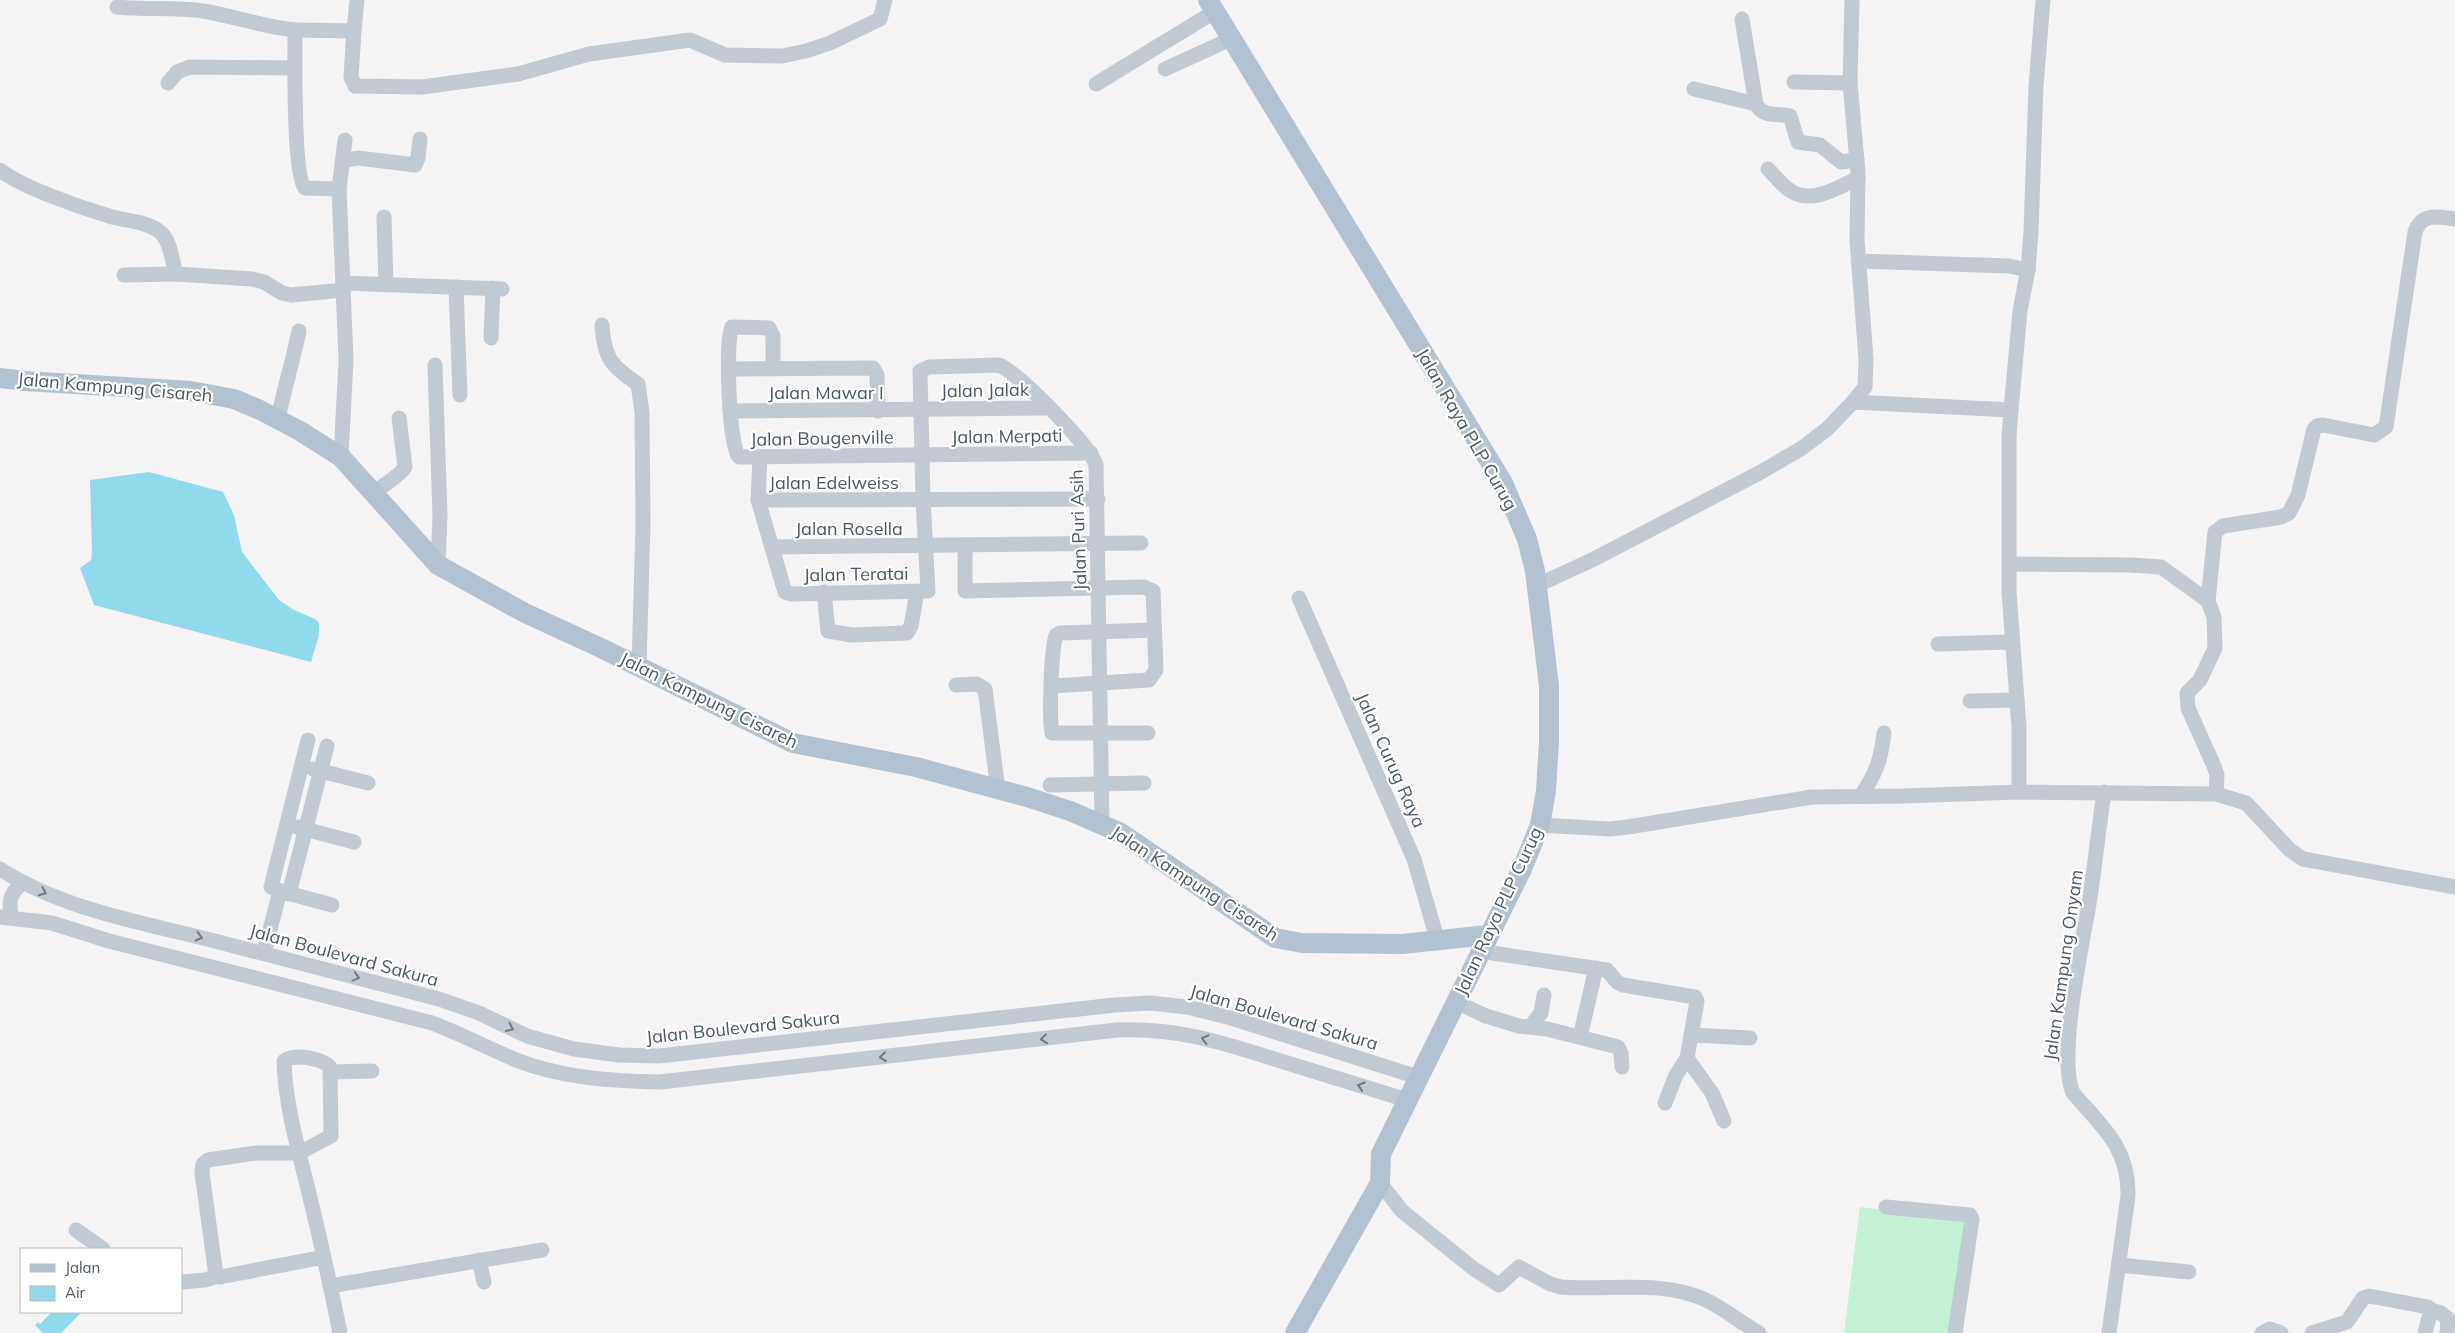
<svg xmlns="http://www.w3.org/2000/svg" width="2455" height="1333" viewBox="0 0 2455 1333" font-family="Mulish,sans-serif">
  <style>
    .pitch { fill: #c3f1d5 }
    .water { fill: #90daee }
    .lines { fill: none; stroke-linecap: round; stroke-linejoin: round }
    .minor { stroke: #c1cad2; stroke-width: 15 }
    .major { stroke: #b3c2d1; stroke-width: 20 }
    .oneway { stroke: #6e7983 }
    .labels { text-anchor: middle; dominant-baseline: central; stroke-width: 4.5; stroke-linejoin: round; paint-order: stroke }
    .street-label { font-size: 18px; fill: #4a5661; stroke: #fff }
  </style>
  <rect width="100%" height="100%" fill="#f5f3f3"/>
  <polygon class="pitch" points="1860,1207 1966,1220 1952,1333 1844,1333"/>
  <g class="water">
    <polygon points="149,472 223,492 234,515 242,552 279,600 294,610 315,619 319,623 319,635 311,662 94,605 80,568 91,560 92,551 90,480"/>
    <polygon points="52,1312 82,1312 61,1333 43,1333 35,1325 38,1322 40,1324"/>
  </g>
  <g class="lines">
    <g class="minor">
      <path d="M117 7C145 10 174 7 203 11 234 16 263 27 295 30"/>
      <path d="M1742 19 1756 104C1763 118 1777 113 1790 116L1798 142 1820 145 1841 162 1857 160"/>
      <polyline points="354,31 351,77 355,86 422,87 518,74 589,54 690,40 725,55 782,56 806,51 830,43 880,19 885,0"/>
      <polyline points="1165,69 1231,39"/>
      <polyline points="1794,82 1850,83"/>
      <polyline points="168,83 177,72 190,67 294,68"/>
      <polyline points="1096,84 1214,12"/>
      <polyline points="1694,89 1756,104"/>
      <polyline points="342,161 358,158 415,165 418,158 420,139"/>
      <path d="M1768 169C1775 176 1781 184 1788 189 1809 206 1838 188 1858 178"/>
      <path d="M0 170C21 187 82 208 109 216 125 221 147 221 160 232 171 240 172 262 176 274L252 279 264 282 282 293 291 295 344 290"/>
      <path d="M339 189 305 188C293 175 295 54 295 30L354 31 357 0"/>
      <polyline points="384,217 386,285"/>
      <polyline points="1858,261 2009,266 2028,270 2020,311 2011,410"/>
      <polyline points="2028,270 2031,232 2036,86 2043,0"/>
      <polyline points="124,275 176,274"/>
      <polyline points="344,283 502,289"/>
      <polyline points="456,287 460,395"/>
      <path d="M602 325C604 358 611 366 638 384L642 412 643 524 639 667"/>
      <polyline points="491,338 493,288"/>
      <polyline points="435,365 440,516 438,565"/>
      <polyline points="729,369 873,368 877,375 878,411"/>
      <path d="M773 369V336L769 328 732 327C725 340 729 449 739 457L1091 453"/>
      <polyline points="1853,402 2011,410 2009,437 2009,592 2019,727 2019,792"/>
      <polyline points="730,411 1049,408"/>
      <path d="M278 419C284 389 293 361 299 331"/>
      <polyline points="341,457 346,360 339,189 345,140"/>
      <polyline points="760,457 758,500 1098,499"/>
      <path d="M375 492C383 485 401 475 405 467L399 418"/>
      <path d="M758 500 785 592 792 594 928 591 923 500 920 371 929 367 999 365C1017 372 1091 446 1096 465L1102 824"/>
      <polyline points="965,545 965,591 1144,587 1153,591 1156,670 1149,680 1052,686"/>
      <polyline points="772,547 1141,543"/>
      <polyline points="2009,564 2130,565 2161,567 2208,601"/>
      <polyline points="1538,585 1594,559 1761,472 1802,448 1827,429 1853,402 1865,387 1866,359 1857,240 1858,173 1850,83 1852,0"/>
      <polyline points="824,592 828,631 852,635 907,633 911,626 917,592"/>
      <polyline points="1299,598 1414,859 1438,942"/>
      <polyline points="1938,644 2012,642"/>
      <polyline points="956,685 977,684 985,689 998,790"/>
      <polyline points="1970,701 2017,700"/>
      <path d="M1148 733H1052C1049 717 1051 650 1056 635L1060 633 1154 630"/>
      <polyline points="308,740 271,887 280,891 332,905"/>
      <polyline points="313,769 368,783"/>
      <polyline points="1050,785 1144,783"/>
      <path d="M2104 792C2099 827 2095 863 2090 898 2083 941 2057 1057 2073 1093 2102 1127 2129 1147 2128 1196L2109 1333"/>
      <path d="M2216 794 2217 775 2214 766 2188 708 2187 693 2200 680 2215 648 2214 617 2208 601 2215 532 2223 526 2281 517 2289 513 2298 495 2314 429 2317 426 2323 425 2374 435 2386 427 2415 232C2422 212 2438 217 2455 219"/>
      <path d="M1861 796C1876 773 1881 760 1884 733"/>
      <polyline points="1540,825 1610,829 1628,827 1812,797 1904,796 2019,792 2216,794 2246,803 2290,850 2303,859 2455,887"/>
      <polyline points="297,827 354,842"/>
      <path d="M0 869C62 909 140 922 211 940 287 959 363 979 439 999L479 1013 527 1036 574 1049 619 1055 659 1056 1115 1005 1150 1003 1187 1007 1231 1018 1418 1077"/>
      <polyline points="289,894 327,746"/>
      <path d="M0 917 52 923 109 941 432 1023C461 1034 488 1048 516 1060 562 1078 612 1081 660 1082L1117 1030C1179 1027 1226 1044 1284 1062 1325 1075 1366 1087 1407 1100"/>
      <path d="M11 918C9 900 9 895 22 883"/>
      <polyline points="1483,946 1492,953 1607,970 1617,982 1623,985 1695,997 1697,1001 1687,1058 1676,1075 1665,1103"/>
      <polyline points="264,953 280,891"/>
      <polyline points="1456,1002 1486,1016 1519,1026 1547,1029 1618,1047 1621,1053 1622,1067"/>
      <polyline points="1530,1027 1541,1013 1544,995"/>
      <polyline points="1692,1035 1750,1038"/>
      <polyline points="1580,1037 1596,968"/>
      <polyline points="1687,1058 1712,1093 1724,1121"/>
      <polyline points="331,1072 372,1071"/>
      <path d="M1380 1183 1402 1211 1474 1269 1499 1285 1519 1267 1550 1284 1561 1287C1609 1291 1660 1279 1706 1300 1725 1309 1741 1323 1759 1333"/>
      <polyline points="1886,1207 1970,1215 1972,1219 1955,1333"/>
      <polyline points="76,1230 103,1249"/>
      <path d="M324 1257 220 1277 216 1275 202 1173 203 1164 208 1160 256 1153H299L331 1136 330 1067C321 1058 294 1053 284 1061 285 1102 297 1145 307 1185 319 1234 330 1283 340 1333"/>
      <polyline points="479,1260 484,1282"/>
      <polyline points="2119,1265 2189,1272"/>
      <polyline points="181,1282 205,1280 218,1276"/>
      <polyline points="330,1286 542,1250"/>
      <polyline points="2431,1310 2441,1313 2448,1319 2447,1333"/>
      <polyline points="2262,1333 2270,1329 2281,1333"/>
      <polyline points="2312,1333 2347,1322 2363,1298 2369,1296 2428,1307 2431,1310 2425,1333"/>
    </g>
    <g class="major">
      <polyline points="1208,0 1503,483 1527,539 1535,571 1549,686 1549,742 1546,791 1540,825 1522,869 1381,1154 1380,1183 1295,1333"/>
      <polyline points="0,378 25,381 191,391 234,399 260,410 300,431 341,457 438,565 525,613 601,648 793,743 916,767 1027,797 1070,811 1121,833 1275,938 1302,943 1402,944 1488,935"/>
    </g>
  </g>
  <defs><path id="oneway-chevron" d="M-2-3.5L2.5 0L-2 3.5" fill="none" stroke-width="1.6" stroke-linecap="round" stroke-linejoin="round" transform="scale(1.25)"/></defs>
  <g class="oneway">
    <use href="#oneway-chevron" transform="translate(43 892) rotate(22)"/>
    <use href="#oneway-chevron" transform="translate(199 937) rotate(14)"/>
    <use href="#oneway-chevron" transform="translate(356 977) rotate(15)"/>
    <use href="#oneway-chevron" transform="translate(510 1028) rotate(25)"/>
    <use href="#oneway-chevron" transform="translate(1044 1039) rotate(173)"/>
    <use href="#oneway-chevron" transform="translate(1205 1039) rotate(-166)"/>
    <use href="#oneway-chevron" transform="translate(883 1057) rotate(174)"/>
    <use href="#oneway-chevron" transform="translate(1361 1086) rotate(-163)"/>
  </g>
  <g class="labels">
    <g class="street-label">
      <text transform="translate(115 387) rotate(5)">Jalan Kampung Cisareh</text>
      <text transform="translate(985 390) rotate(-1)">Jalan Jalak</text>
      <text x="826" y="392">Jalan Mawar I</text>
      <text transform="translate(1467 429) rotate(60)">Jalan Raya PLP Curug</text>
      <text transform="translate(1007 436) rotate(-1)">Jalan Merpati</text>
      <text transform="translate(822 438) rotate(-1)">Jalan Bougenville</text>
      <text x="834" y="482">Jalan Edelweiss</text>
      <text x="849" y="528">Jalan Rosella</text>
      <text transform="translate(1078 530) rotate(-92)">Jalan Puri Asih</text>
      <text transform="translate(856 574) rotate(-1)">Jalan Teratai</text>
      <text transform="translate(709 700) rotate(26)">Jalan Kampung Cisareh</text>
      <text transform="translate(1391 760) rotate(66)">Jalan Curug Raya</text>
      <text transform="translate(1195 883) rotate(33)">Jalan Kampung Cisareh</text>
      <text transform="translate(1498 911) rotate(-65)">Jalan Raya PLP Curug</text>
      <text transform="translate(344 955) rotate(15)">Jalan Boulevard Sakura</text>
      <text transform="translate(2063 965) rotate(-82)">Jalan Kampung Onyam</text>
      <text transform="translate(1284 1017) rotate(16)">Jalan Boulevard Sakura</text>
      <text transform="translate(743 1027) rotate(-6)">Jalan Boulevard Sakura</text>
    </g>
  </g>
  <rect x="20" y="1248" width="162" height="65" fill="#ffffff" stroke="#b7bbc0"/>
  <rect x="30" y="1264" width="25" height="8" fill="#b3c2d1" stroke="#b7bbc0"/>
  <text x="65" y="1273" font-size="15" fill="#4a5661">Jalan</text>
  <rect x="30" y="1286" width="25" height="15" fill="#90daee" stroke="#b7bbc0"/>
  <text x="65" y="1298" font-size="15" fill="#4a5661">Air</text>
</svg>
